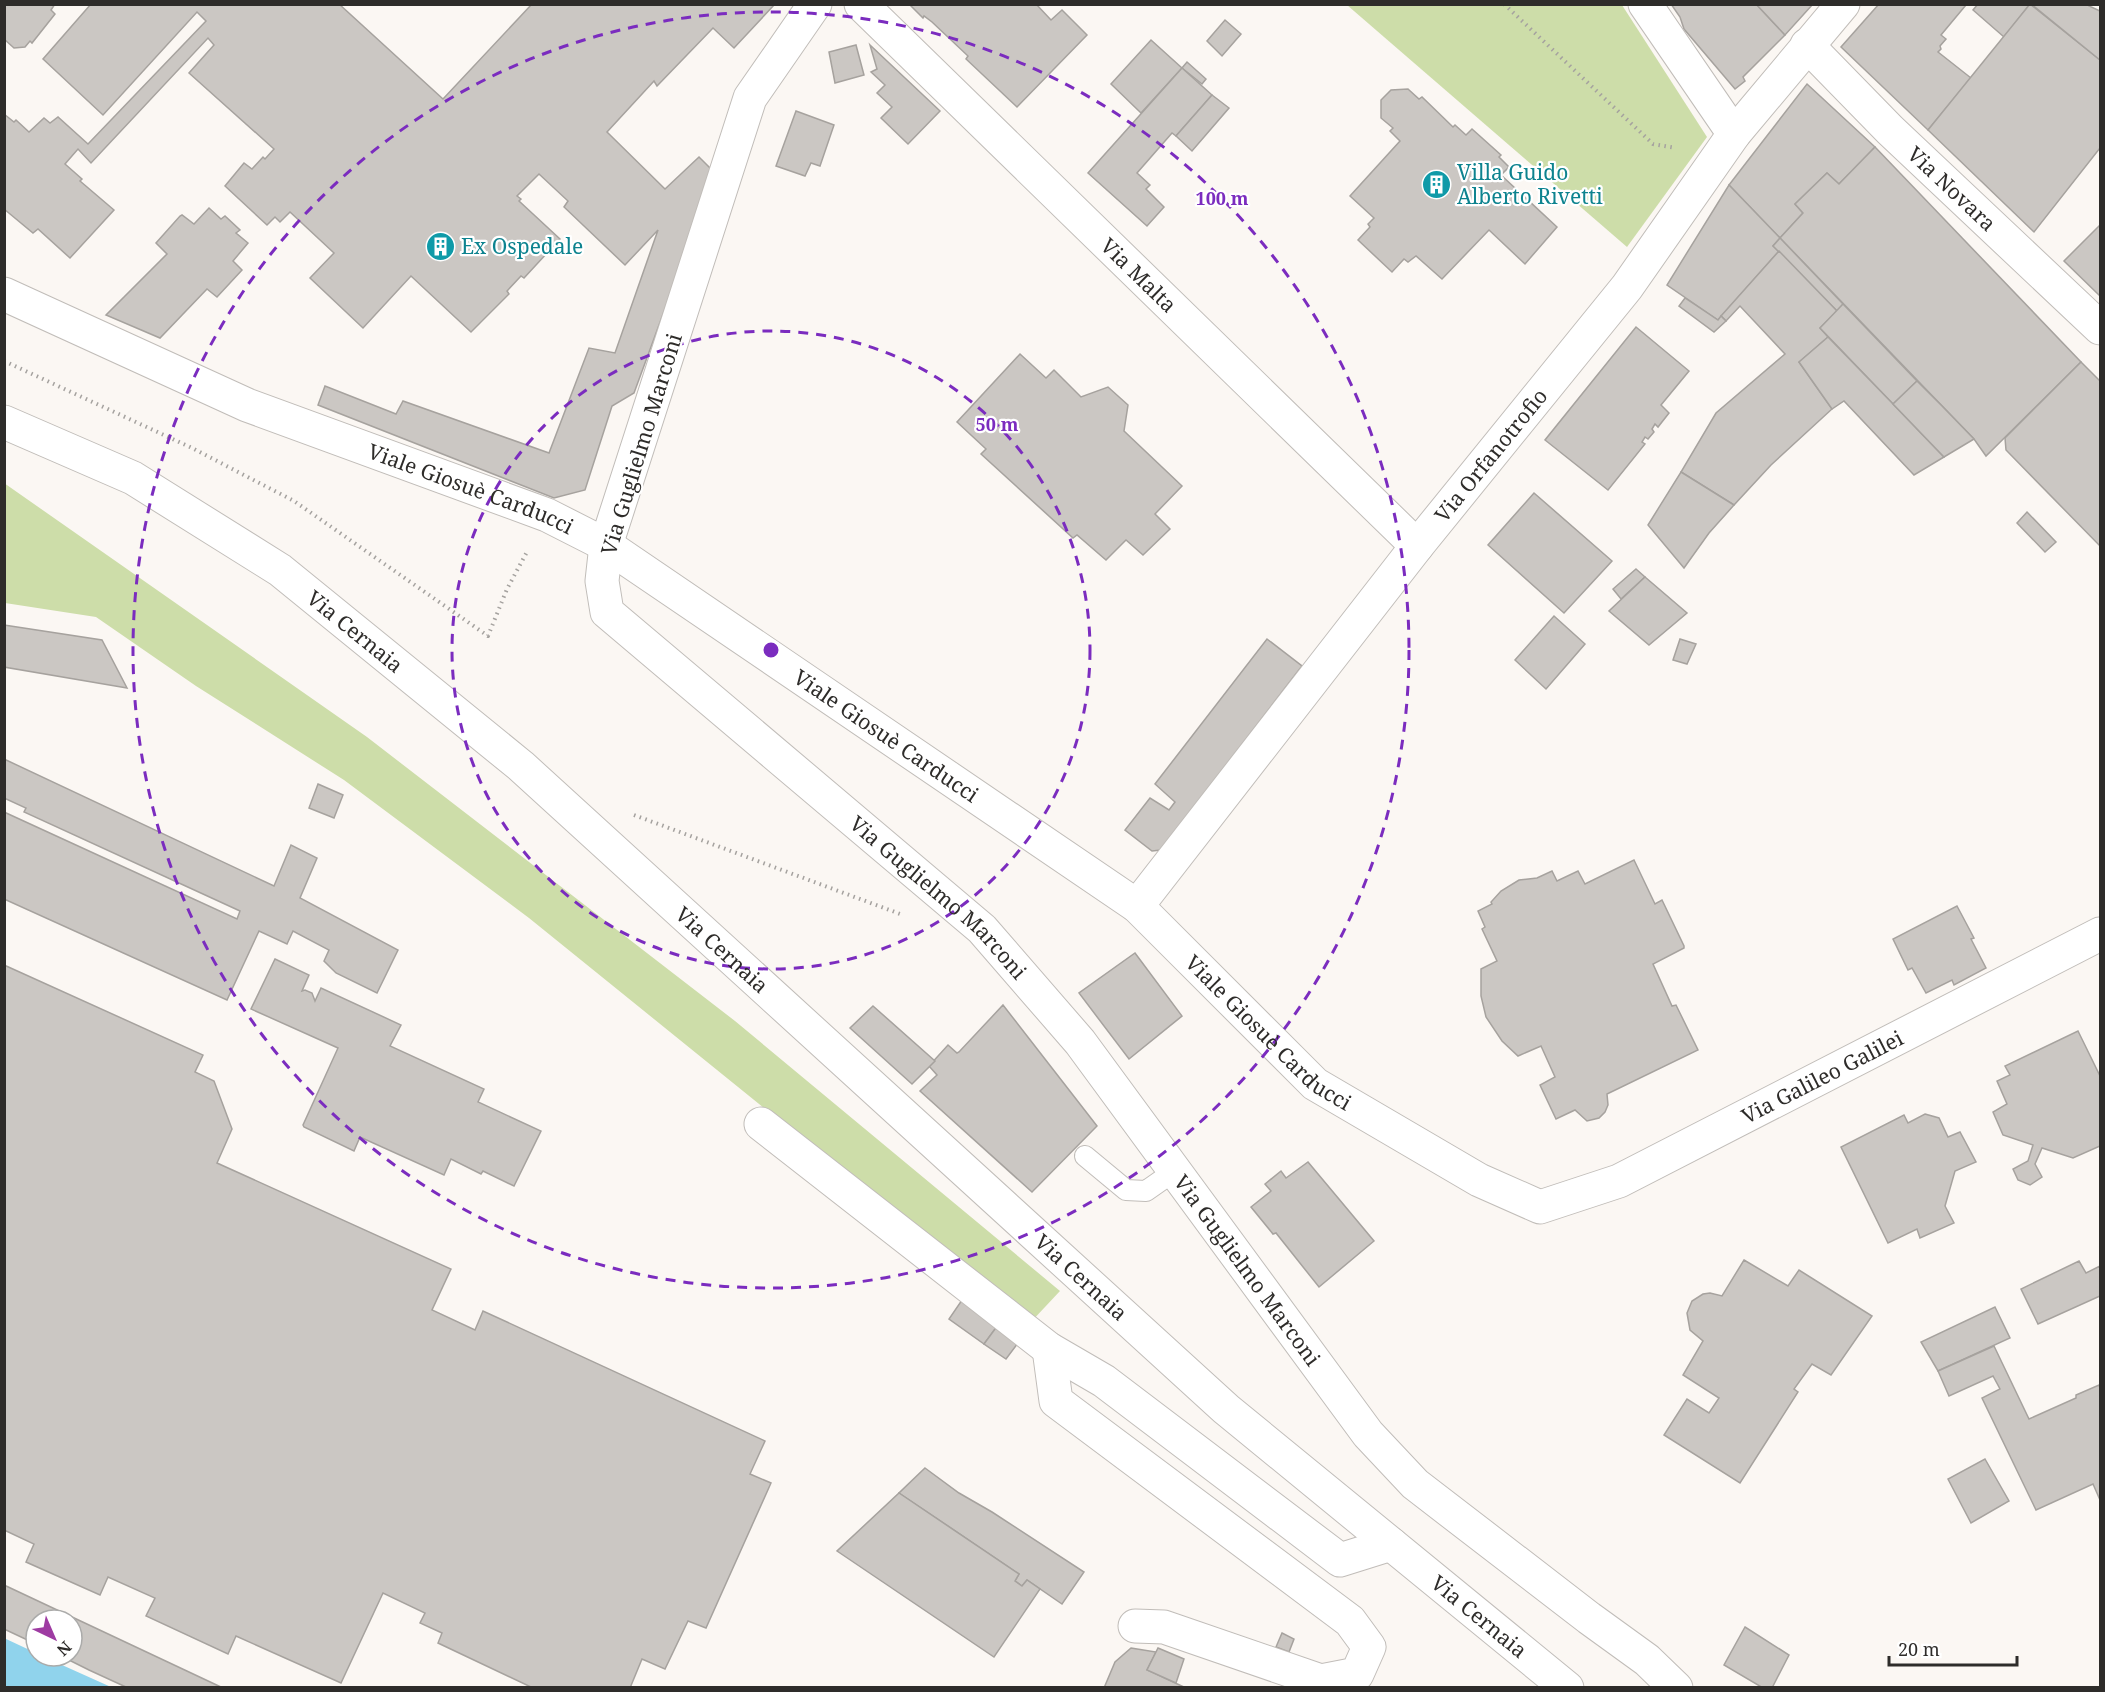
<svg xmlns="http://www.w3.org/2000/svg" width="2105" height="1692" viewBox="0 0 2105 1692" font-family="'Noto Serif',serif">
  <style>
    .green { fill: #cddda9 }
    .water { fill: #90d3ec }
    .building { fill: #cbc7c3; stroke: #a6a29e; stroke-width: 1.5 }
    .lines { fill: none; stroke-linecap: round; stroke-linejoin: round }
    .lane-casing { stroke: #c1bdb9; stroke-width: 22 }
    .street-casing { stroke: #c1bdb9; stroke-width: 35 }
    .secondary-casing { stroke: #c1bdb9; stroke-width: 35 }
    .path { stroke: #a5a29f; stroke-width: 4; stroke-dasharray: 1.5 4.5; stroke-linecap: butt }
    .lane { stroke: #fff; stroke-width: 20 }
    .street { stroke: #fff; stroke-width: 33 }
    .secondary { stroke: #fff; stroke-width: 33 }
    .ring { fill: none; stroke: #7b2cbf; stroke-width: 3; stroke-dasharray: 10 8 }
    .labels { text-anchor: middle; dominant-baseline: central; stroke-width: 4.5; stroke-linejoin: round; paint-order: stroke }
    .culture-label { font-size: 21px; fill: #0d838f; stroke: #fff; text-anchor: start }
    .street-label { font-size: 21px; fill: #2e2c2a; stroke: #fff }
    .centre { fill: #7b2cbf; stroke: #fff; stroke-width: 3 }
    .ring-label { font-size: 18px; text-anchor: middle; font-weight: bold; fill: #7b2cbf; stroke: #fff; stroke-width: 4.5; stroke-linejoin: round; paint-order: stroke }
  </style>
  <rect width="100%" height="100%" fill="#fbf7f3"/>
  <g class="green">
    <polygon points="1347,5 1622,5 1707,137 1627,247"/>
    <polygon points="4,483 367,737 735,1021 1060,1291 1030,1323 529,918 344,780 196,686 96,617 5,603"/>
  </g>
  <polygon class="water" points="4,1638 36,1653 36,1656 42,1656 111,1687 5,1687"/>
  <g class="building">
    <polygon points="4,4 55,4 51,10 55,14 32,43 30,41 25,47 14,48 4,39"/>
    <polygon points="91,4 339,4 443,99 532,4 775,4 734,48 713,28 657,86 654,81 607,132 665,189 699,157 715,173 634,393 612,406 585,490 554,498 318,405 325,386 396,414 403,401 549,453 589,348 615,353 658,230 625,265 564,207 568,201 539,174 517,196 521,199 519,201 560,239 524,278 521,276 507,291 509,294 471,332 411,276 363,328 310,278 334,253 290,212 280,222 275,217 267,225 225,186 244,163 252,169 263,157 265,159 274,149 189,73 214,45 208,38 91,163 78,149 65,164 82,179 80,181 114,210 70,258 38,229 33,233 4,209 4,114 14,122 16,120 29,132 44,118 50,123 58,117 88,144 206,21 197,12 103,115 43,59"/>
    <polygon points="1036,4 1051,20 1062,10 1087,35 1017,107 966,59 968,56 932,22 924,16 923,18 909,4"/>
    <polygon points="1671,4 1756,4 1785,35 1743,77 1745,81 1735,89 1684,29 1680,17"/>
    <polygon points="1756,4 1813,4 1785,35"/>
    <polygon points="1879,4 1966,5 1941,35 1946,39 1940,46 1941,49 1938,52 1971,78 1928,130 1841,47"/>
    <polygon points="1978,4 2030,4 2004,37 1973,10"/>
    <polygon points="2030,4 2100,60 2100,148 2034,232 1928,130"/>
    <polygon points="2031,4 2090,4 2089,6 2100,11 2100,60"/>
    <polygon points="1225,20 1241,34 1222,56 1207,41"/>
    <polygon points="1151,40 1182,68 1141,113 1111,84"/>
    <polygon points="856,45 864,75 835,83 829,52"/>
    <polygon points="870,45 940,111 908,144 881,118 892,107 877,93 885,85 871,72 877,69"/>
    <polygon points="1187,62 1206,79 1202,84 1182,68"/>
    <polygon points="1182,68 1212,95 1176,136 1172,133 1137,173 1150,185 1146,189 1164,207 1147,226 1088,173"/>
    <polygon points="1807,84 1875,147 1839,184 1827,173 1795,204 1803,213 1780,238 1729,185"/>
    <polygon points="1408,89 1419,99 1422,97 1453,127 1455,125 1466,135 1472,129 1501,155 1499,157 1509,167 1501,175 1557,227 1525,264 1489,230 1442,279 1416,256 1408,262 1404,259 1392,272 1358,240 1370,227 1368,224 1374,218 1350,196 1400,141 1390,131 1393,128 1381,118 1381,100 1391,90"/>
    <polygon points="1212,95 1229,108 1192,151 1176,136"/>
    <polygon points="796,111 834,125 820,166 811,163 805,176 776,166"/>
    <polygon points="1875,147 2081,362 1986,456 1974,439 1780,238 1803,213 1795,204 1827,173 1839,184"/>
    <polygon points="1729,185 1780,238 1773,246 1779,251 1718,320 1667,285"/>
    <polygon points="209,208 221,219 225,216 240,230 236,233 248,243 233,261 242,270 217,297 207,289 160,338 106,315 167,254 156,243 180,216 182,215 194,224"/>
    <polygon points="2100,225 2100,296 2064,261"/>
    <polygon points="1780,238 1843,304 1837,311 1773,246"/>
    <polygon points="1779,251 1837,311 1820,328 1828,337 1799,362 1832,409 1771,465 1734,505 1681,472 1716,413 1785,354 1740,306 1726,321 1721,316"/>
    <polygon points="1685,298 1718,320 1721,316 1726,321 1714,332 1679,306"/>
    <polygon points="1843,304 1917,381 1893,404 1820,328"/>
    <polygon points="1636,327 1689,371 1661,405 1669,413 1658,427 1655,424 1652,429 1654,432 1648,439 1645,437 1642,442 1645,444 1608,490 1545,440"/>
    <polygon points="1828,337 1893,404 1944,457 1914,475 1844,401 1832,409 1799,362"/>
    <polygon points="1020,354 1046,378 1054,370 1081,397 1108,387 1128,405 1124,431 1182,486 1155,514 1170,529 1143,555 1126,540 1106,560 1077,535 1073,538 981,454 986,449 957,422"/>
    <polygon points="2081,362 2100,381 2100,546 2006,450 2005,438"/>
    <polygon points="1917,381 1942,406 1974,439 1944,457 1893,404"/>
    <polygon points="1681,472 1734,505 1709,533 1684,568 1648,525"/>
    <polygon points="1534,493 1612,561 1564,613 1488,545"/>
    <polygon points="2027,512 2056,542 2045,552 2017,523"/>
    <polygon points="1636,569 1645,577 1621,599 1613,589"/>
    <polygon points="1645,577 1687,613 1649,645 1609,611"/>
    <polygon points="1554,616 1585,644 1546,689 1515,660"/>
    <polygon points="4,625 102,640 127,688 4,667"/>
    <polygon points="1267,639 1302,666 1161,850 1152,851 1125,830 1150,798 1169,810 1175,802 1155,784"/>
    <polygon points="1680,639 1696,644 1687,664 1673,660"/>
    <polygon points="4,759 274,886 291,845 317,858 300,898 398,950 377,993 336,973 324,961 329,950 293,931 287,944 259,931 227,1000 4,899 4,812 237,919 240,911 24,812 26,808 4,798"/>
    <polygon points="318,784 343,795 334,818 309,808"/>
    <polygon points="1634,860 1655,904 1662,900 1684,946 1684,948 1653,964 1672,1006 1676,1005 1698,1050 1607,1094 1608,1105 1605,1112 1599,1118 1587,1121 1575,1110 1556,1119 1540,1085 1555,1077 1541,1046 1518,1056 1502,1041 1486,1017 1481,996 1481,969 1497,961 1482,929 1485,927 1478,911 1492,904 1491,902 1501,891 1519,880 1537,878 1552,871 1557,881 1578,871 1585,884"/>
    <polygon points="1957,906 1974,938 1971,939 1986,968 1954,985 1952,980 1926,993 1912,968 1908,970 1893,939"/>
    <polygon points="1135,953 1182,1016 1129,1059 1079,993"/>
    <polygon points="275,959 309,975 302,991 305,990 312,993 315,1001 321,988 401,1025 390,1046 484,1089 478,1102 541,1131 514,1186 483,1171 481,1174 451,1159 444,1175 360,1137 354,1151 304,1127 303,1125 338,1048 251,1009"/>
    <polygon points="4,965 203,1055 195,1072 214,1081 232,1129 217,1163 451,1269 432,1310 475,1330 483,1311 765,1441 750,1474 771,1483 706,1628 688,1621 665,1669 642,1659 630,1688 533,1688 438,1643 442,1633 420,1623 425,1613 383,1593 341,1683 236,1636 228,1654 146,1616 155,1598 108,1577 100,1595 26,1562 34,1544 4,1530"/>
    <polygon points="1003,1005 1097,1126 1032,1192 920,1091 937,1075 929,1066 948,1045 957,1053 959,1052"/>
    <polygon points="873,1006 935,1061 912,1084 850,1028"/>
    <polygon points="2078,1031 2100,1076 2100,1146 2073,1158 2042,1148 2035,1164 2042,1177 2030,1185 2018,1180 2013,1169 2028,1161 2033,1145 2003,1135 1993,1112 2007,1104 1997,1081 2010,1075 2005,1066"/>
    <polygon points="1925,1114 1939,1118 1948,1137 1960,1132 1976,1162 1955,1171 1945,1206 1954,1223 1920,1238 1917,1229 1888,1243 1841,1147 1904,1115 1908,1123"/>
    <polygon points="1308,1162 1374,1241 1319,1287 1276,1233 1273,1234 1251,1207 1271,1191 1265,1184 1281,1171 1286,1178"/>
    <polygon points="1744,1260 1788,1286 1799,1270 1872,1316 1831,1375 1812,1364 1794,1389 1798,1392 1740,1483 1664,1435 1687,1399 1709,1413 1719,1398 1683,1375 1703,1341 1690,1330 1687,1313 1692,1301 1703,1294 1710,1293 1722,1296"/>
    <polygon points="2079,1261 2086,1273 2100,1266 2100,1296 2038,1324 2021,1289"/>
    <polygon points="962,1300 998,1325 984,1344 949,1319"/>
    <polygon points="1995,1307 2010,1338 1938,1371 1921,1342"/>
    <polygon points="998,1325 1021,1339 1006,1359 984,1344"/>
    <polygon points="1994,1346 2029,1419 2076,1398 2076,1395 2099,1385 2100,1388 2100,1500 2093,1484 2036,1510 1982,1398 2000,1389 1993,1376 1949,1396 1938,1371"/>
    <polygon points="1985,1459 2009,1501 1971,1523 1948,1479"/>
    <polygon points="925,1468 959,1493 992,1512 1084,1572 1062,1604 1027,1580 1022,1586 1015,1581 1019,1574 899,1493"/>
    <polygon points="899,1493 1019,1574 1015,1581 1022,1586 1027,1580 1040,1589 994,1657 837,1551"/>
    <polygon points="4,1585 223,1688 128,1688 89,1670 61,1656 72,1656 72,1620 36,1620 36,1644 4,1629"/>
    <polygon points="1745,1627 1789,1655 1772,1688 1763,1688 1724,1665"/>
    <polygon points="1282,1633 1294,1639 1289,1652 1276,1647"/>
    <polygon points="1131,1648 1156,1652 1147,1670 1186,1688 1104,1688 1115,1662"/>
    <polygon points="1158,1648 1184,1659 1176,1683 1147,1670"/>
  </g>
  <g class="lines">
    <defs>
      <polyline id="lane" points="1085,1156 1126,1190 1146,1191 1176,1170"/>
      <g id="street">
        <path id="s1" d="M861 4 1417 546"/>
        <polyline points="1645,4 1734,134"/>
        <path id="s2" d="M1807 45 1890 130 2100 328"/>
        <path id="s3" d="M606 545 1137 906 1315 1084 1479 1180 1540 1207 1619 1181 2100 934"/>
        <path id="s4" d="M1137 906 1417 546 1627 287 1734 134 1843 4"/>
        <polyline points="761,1124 1049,1349 1104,1381 1340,1560 1391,1544"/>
        <polyline points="1049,1349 1056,1401 1350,1621 1369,1647 1357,1674 1321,1681 1164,1627 1135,1626"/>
      </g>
      <g id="secondary">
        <path id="s5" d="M815 4 750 98 606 545 602 581 607 612 982 929 1080 1042 1368 1434 1415 1484 1589 1618 1647 1660 1676 1688"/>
        <path id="s6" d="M4 294 247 405 547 515 606 545"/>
        <path id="s7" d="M4 422 133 478 280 570 521 766 1226 1409 1567 1688"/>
      </g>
    </defs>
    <use href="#lane" class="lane-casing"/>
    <use href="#street" class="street-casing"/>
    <use href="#secondary" class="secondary-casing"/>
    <g class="path">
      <polyline points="1504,4 1653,144 1676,148"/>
      <polyline points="4,361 192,448 294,501 488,636 507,589 528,550"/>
      <polyline points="634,815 903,915"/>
    </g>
    <use href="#lane" class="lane"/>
    <use href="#street" class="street"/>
    <use href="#secondary" class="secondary"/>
  </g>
  <g class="ring">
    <circle cx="771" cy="650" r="319"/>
    <circle cx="771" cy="650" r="638"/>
  </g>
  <defs>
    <symbol id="building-disc" viewBox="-11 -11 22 22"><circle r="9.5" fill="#0f9aa8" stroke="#fff"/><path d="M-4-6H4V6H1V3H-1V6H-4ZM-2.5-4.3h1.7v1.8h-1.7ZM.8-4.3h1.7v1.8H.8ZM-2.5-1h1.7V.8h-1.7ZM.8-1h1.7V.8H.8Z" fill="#fff"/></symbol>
  </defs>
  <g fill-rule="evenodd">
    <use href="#building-disc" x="1420" y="168" width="33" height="33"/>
    <use href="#building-disc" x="424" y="230" width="33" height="33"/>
  </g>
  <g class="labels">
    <g class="culture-label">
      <text x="1457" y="172">Villa Guido<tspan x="1457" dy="24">Alberto Rivetti</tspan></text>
      <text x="461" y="246">Ex Ospedale</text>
    </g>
    <g class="street-label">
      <text stroke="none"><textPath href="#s2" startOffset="204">Via Novara</textPath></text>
      <text stroke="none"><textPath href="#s1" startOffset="388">Via Malta</textPath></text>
      <text transform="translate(641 444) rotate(-73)">Via Guglielmo Marconi</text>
      <text stroke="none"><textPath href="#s4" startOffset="573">Via Orfanotrofio</textPath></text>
      <text stroke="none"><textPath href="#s6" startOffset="506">Viale Giosuè Carducci</textPath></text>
      <text stroke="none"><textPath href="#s7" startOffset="411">Via Cernaia</textPath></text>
      <text stroke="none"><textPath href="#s3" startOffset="339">Viale Giosuè Carducci</textPath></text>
      <text stroke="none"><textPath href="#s5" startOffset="1089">Via Guglielmo Marconi</textPath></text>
      <text stroke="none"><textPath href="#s7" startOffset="897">Via Cernaia</textPath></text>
      <text stroke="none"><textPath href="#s3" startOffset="825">Viale Giosuè Carducci</textPath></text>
      <text stroke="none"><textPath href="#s3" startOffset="1462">Via Galileo Galilei</textPath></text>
      <text stroke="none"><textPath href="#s5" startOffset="1575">Via Guglielmo Marconi</textPath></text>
      <text stroke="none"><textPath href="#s7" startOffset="1383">Via Cernaia</textPath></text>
      <text stroke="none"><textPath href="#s7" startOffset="1906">Via Cernaia</textPath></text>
    </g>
  </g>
  <circle cx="771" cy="650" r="9" class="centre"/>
  <g class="ring-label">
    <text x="1222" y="205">100 m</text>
    <text x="997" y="431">50 m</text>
  </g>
  <rect width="2105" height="1692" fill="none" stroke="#2e2c2a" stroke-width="12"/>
  <g transform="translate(54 1638) rotate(136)"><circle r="28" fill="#ffffff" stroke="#ababaa" stroke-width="1.5"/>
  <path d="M0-4.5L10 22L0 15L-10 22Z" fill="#9e3ba2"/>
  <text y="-9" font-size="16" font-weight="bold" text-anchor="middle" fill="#2e2c2a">N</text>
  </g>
  <path d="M1889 1656v9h128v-9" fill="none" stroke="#2e2c2a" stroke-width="3"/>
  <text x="1898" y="1656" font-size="18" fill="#2e2c2a" stroke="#ffffff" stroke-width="4.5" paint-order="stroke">20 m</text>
</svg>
